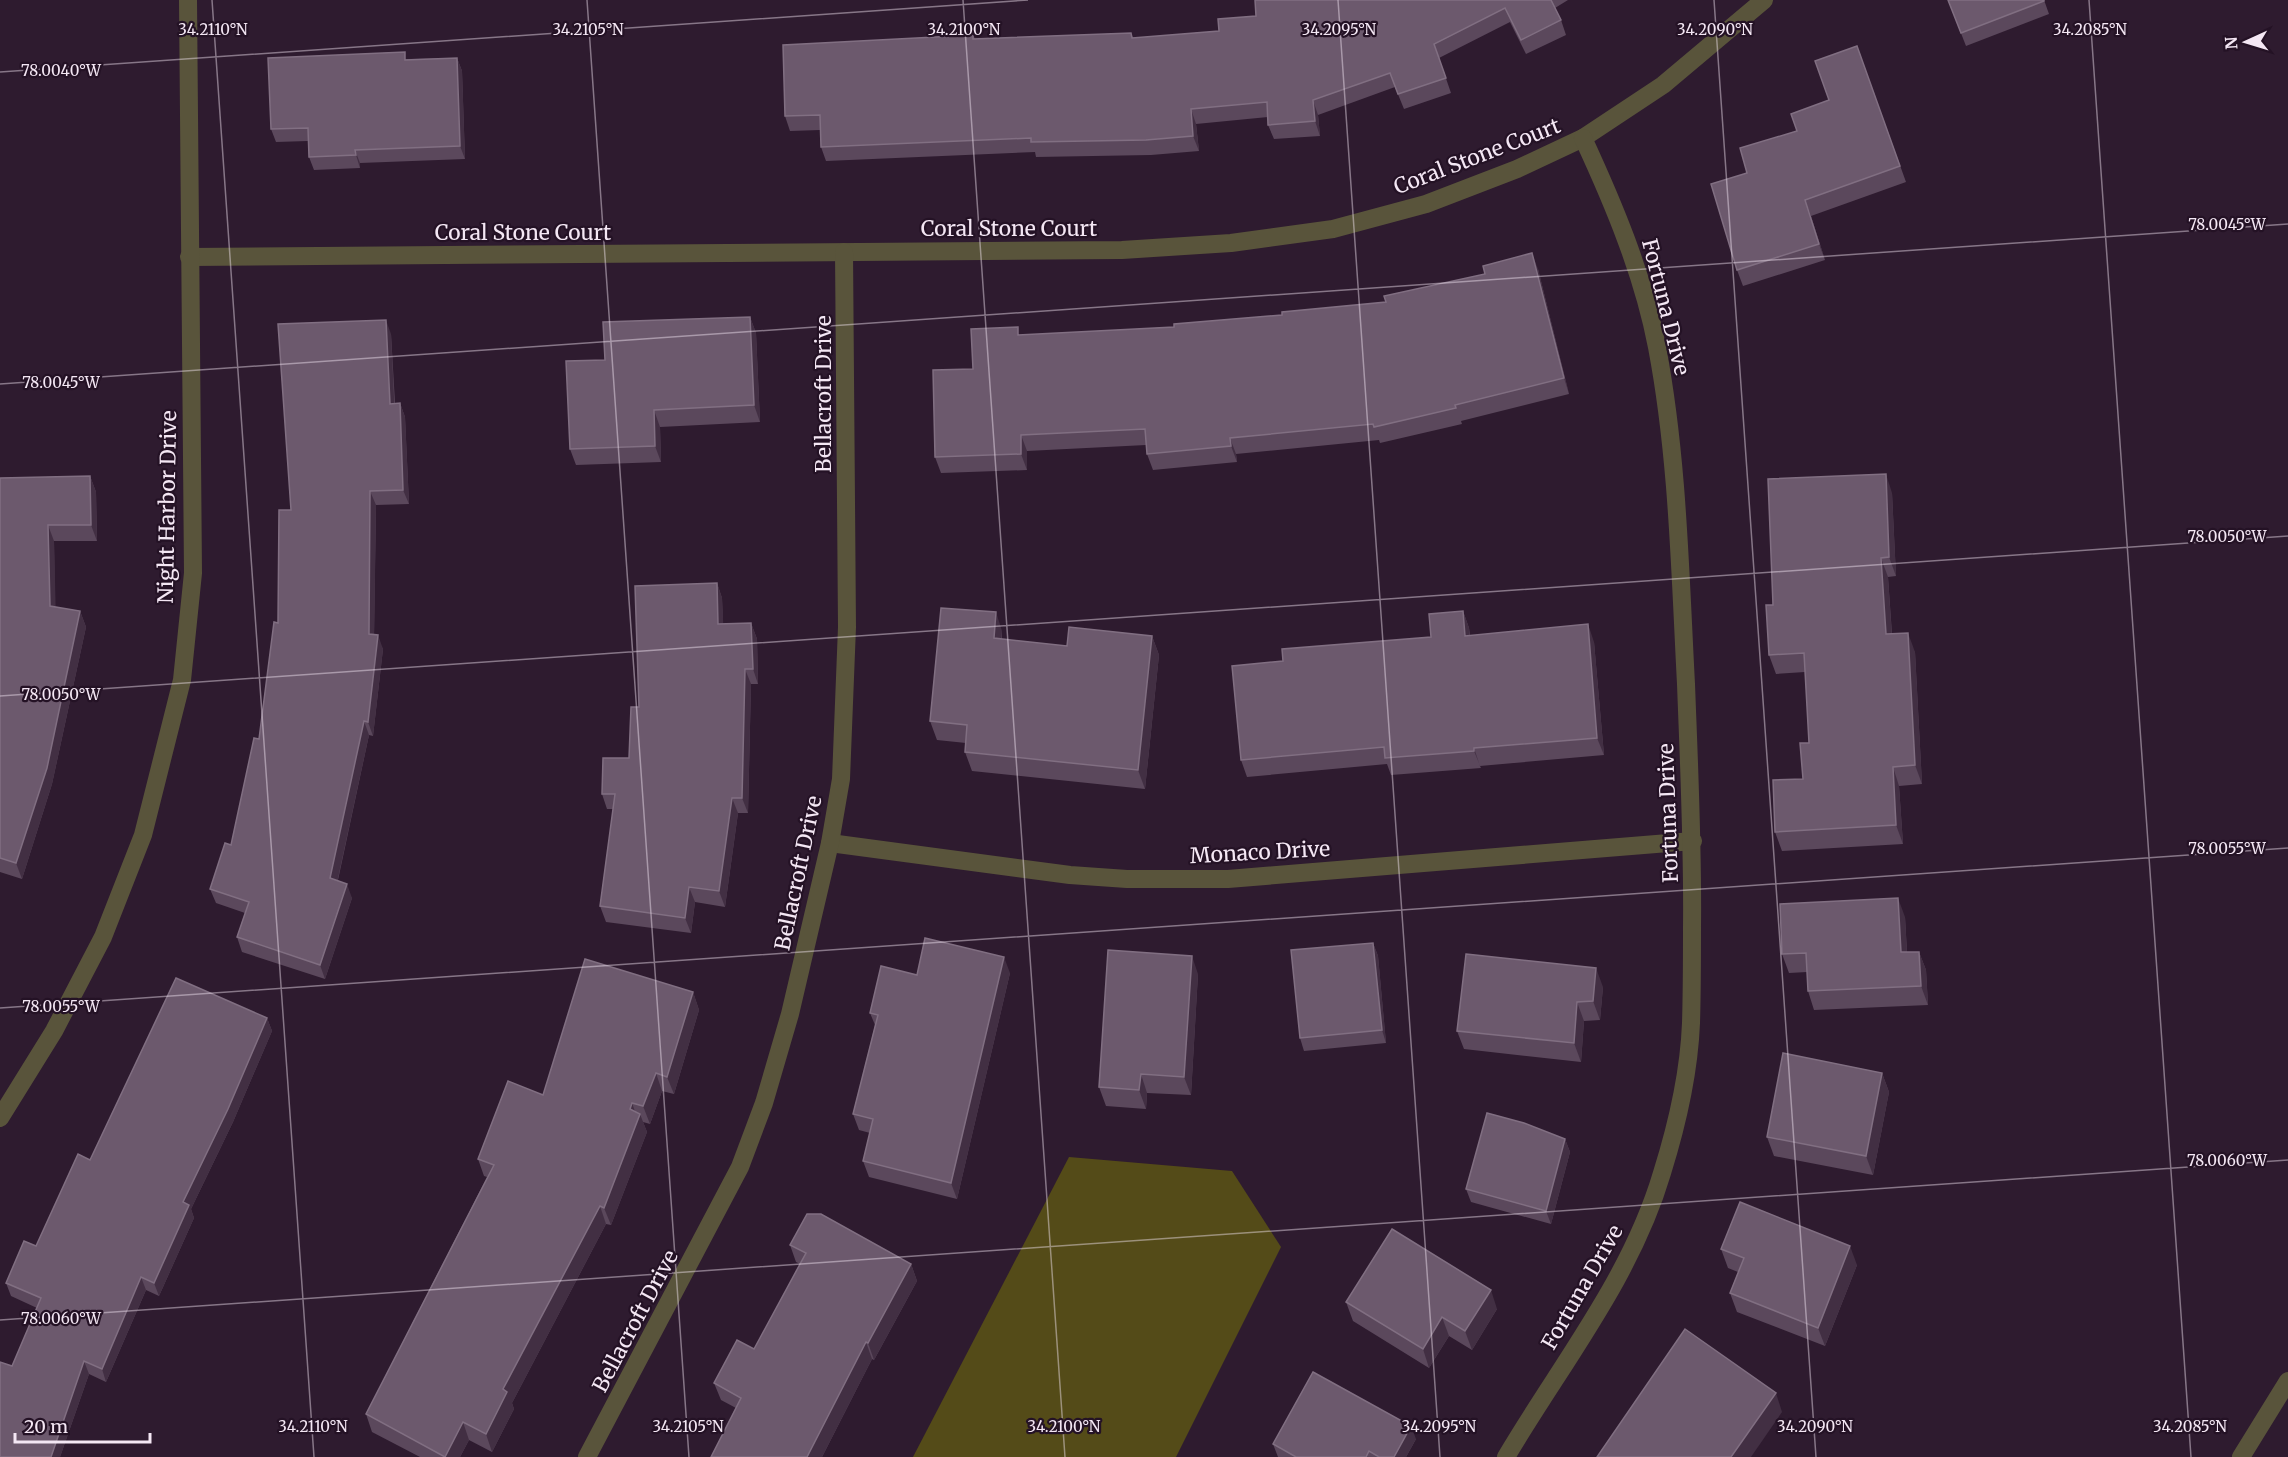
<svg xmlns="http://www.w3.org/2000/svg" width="2288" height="1457" viewBox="0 0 2288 1457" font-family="Merriweather,serif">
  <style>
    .forest { fill: #544b18 }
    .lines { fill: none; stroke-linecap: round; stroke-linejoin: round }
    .minor { stroke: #59543b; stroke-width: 18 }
    .wall { fill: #5b485c }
    .shaded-wall { fill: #422f43 }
    .building { fill: #6c596d; stroke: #816f82; stroke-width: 1.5 }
    .ticks { fill: none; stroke: #f4e7f4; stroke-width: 1.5; stroke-opacity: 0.45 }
    .labels { text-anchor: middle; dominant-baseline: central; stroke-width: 4.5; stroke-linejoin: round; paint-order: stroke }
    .street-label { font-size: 21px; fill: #f4e7f4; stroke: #241225 }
    .ticks-label { font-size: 15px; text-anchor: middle; fill: #f4e7f4; stroke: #241225; stroke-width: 4.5; stroke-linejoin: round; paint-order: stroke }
  </style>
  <rect width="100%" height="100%" fill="#2e1b2f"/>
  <polygon class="forest" points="1069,1157 1232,1171 1281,1247 1176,1457 913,1457"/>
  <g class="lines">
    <g class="minor">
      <polyline points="189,257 1122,250 1231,243 1333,229 1426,204 1517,169 1583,138 1663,85 1764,0"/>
      <polyline points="830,843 1070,875 1127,879 1228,879 1693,841"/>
      <polyline points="0,1118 54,1031 103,937 143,835 182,680 193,573 188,0"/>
      <polyline points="587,1457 740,1167 764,1103 790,1014 830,843 841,779 847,627 844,252"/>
      <path d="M1506 1457C1561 1364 1631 1278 1662 1173 1677 1125 1689 1074 1691 1023 1692 991 1692 959 1692 927 1693 846 1689 765 1686 684 1680 572 1678 458 1657 347 1643 274 1614 205 1583 138"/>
      <polyline points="2241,1457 2288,1381"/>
    </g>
  </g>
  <g class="wall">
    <polygon points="1255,0 1568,0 1555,8 1561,20 1566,35 1526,54 1510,22 1439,58 1451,93 1404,109 1395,87 1318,115 1320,136 1274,139 1268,125 1268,117 1196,124 1199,151 1151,155 1036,157 1035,152 826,161 821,147 820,130 790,131 785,116 973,35 975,39 1131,33 1133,38 1219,31 1256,16"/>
    <polygon points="1948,0 2044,0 2049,14 1966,46"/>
    <polygon points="1857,46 1906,182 1811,216 1825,260 1743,286 1737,270 1747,173 1797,131 1829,100"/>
    <polygon points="457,58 462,71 465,159 360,163 360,168 314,170 309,157 308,141 276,142 271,129 407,59"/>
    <polygon points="1538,269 1569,394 1461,421 1462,424 1380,443 1379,440 1236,454 1237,462 1153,470 1147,454 1146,445 1027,451 1027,470 941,473 935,457 973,369 1021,335 1174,327 1282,315 1386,302"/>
    <polygon points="750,317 756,333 760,422 660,427 661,462 576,465 570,449 605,360"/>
    <polygon points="391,334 395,403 400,403 405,417 409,504 376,505 374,634 383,649 373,736 369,735 338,880 352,898 325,979 242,952 237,937 245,913 216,903 210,889 231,845 259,739 278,623 291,510"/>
    <polygon points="90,476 96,492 97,541 54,541 55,607 80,611 86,627 52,784 22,879 0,872 0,478"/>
    <polygon points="1892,493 1896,576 1888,577 1892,634 1915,652 1922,784 1899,786 1903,844 1782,851 1775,832 1803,779 1809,743 1805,672 1776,674 1769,655 1773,605"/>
    <polygon points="717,583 722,598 723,624 751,623 757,639 758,684 751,684 748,813 738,813 725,907 695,902 691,933 606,922 600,906 613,809 607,809 602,794 629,758 639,707"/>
    <polygon points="1463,611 1469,628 1470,635 1594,642 1604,755 1480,766 1481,768 1391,775 1387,764 1247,777 1241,760 1283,661 1431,637"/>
    <polygon points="1002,631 1002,639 1067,646 1152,636 1159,655 1145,789 972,771 965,752 966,743 937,740 930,721"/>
    <polygon points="1905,917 1907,952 1919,952 1926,970 1928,1005 1814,1010 1808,991 1807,972 1789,973 1782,954"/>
    <polygon points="1373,943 1378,956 1386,1043 1304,1051 1300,1038"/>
    <polygon points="1010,973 957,1199 869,1177 863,1161 870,1133 859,1130 853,1114 875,1025 870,1013 917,975"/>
    <polygon points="1198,974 1191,1095 1147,1093 1146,1109 1106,1106 1099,1087"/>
    <polygon points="1603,987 1600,1020 1584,1021 1581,1062 1464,1049 1457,1031"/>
    <polygon points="693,992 699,1010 674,1094 662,1091 650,1124 643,1122 647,1132 611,1225 606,1224 512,1403 514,1409 492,1452 469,1440 460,1457 420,1457 372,1432 366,1414 487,1177 484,1176 478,1159 543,1095"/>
    <polygon points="267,1018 272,1031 233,1122 191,1209 194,1218 159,1296 146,1290 106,1382 89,1374 60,1457 0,1457 12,1366 37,1308 11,1296 6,1283 36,1246 90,1160"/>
    <polygon points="1882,1073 1889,1092 1873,1175 1774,1156 1767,1137"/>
    <polygon points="1565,1139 1570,1152 1551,1224 1471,1202 1466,1189"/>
    <polygon points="790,1245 911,1264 917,1281 874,1360 872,1359 822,1457 711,1457 736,1408 721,1400 714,1383 754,1349 800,1264 796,1262"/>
    <polygon points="1721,1249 1857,1265 1825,1346 1737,1312 1730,1293 1738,1272 1728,1268"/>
    <polygon points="1346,1302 1497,1309 1472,1350 1449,1336 1429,1368 1353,1321"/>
    <polygon points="1416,1439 1406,1457 1278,1457 1273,1444"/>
  </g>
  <g class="shaded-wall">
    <polygon points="457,58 462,71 465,159 460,146"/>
    <polygon points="1313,100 1318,115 1320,136 1315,121"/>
    <polygon points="1191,109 1196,124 1199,151 1193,136"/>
    <polygon points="355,150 360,163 360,168 356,155"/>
    <polygon points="1805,200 1811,216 1825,260 1819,244"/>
    <polygon points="1532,253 1538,269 1569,394 1564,378"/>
    <polygon points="750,317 756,333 760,422 754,405"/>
    <polygon points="386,320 391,334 395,418 390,404"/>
    <polygon points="400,403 405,417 409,504 403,490"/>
    <polygon points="654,410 660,427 661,462 655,446"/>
    <polygon points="1021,435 1027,451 1027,470 1021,454"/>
    <polygon points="1230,438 1236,454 1237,462 1231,446"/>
    <polygon points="1886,474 1892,493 1896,576 1889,557"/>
    <polygon points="90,476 96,492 97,541 91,525"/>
    <polygon points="370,491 376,505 374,648 369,634"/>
    <polygon points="48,525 54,541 56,622 50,606"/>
    <polygon points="1881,558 1888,577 1893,653 1886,634"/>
    <polygon points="717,583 722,598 724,640 718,624"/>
    <polygon points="80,611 86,627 52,784 22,879 16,863"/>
    <polygon points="1463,611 1469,628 1471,653 1465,636"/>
    <polygon points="996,612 1002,631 1000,657 994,638"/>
    <polygon points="751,623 757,639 758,684 753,669"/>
    <polygon points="1588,624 1594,642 1604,755 1597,738"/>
    <polygon points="1908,633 1915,652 1922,784 1915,765"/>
    <polygon points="378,635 383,649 373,736 368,722"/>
    <polygon points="1152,636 1159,655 1145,789 1138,770"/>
    <polygon points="745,669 751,684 748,813 742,798"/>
    <polygon points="364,721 369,735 335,892 330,878"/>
    <polygon points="1474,748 1480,766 1481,768 1474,751"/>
    <polygon points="1893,767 1899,786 1903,844 1896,825"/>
    <polygon points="732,798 738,813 725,907 719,891"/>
    <polygon points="347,884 352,898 325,979 320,965"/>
    <polygon points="689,887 695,902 691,933 685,918"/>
    <polygon points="1898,898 1905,917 1908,971 1901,952"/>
    <polygon points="1373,943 1378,956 1386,1043 1382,1030"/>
    <polygon points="1919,952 1926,970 1928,1005 1921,986"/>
    <polygon points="1192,956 1198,974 1191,1095 1184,1077"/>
    <polygon points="1004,957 1010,973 957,1199 951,1183"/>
    <polygon points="1596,968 1603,987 1600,1020 1593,1001"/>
    <polygon points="693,992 699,1010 674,1094 667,1077"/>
    <polygon points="1577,1002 1584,1021 1581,1062 1574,1043"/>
    <polygon points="267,1018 272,1031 233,1122 191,1209 194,1218 159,1296 154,1283 183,1202"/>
    <polygon points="656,1073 662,1091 650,1124 643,1106"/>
    <polygon points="1882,1073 1889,1092 1873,1175 1866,1156"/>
    <polygon points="1141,1074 1147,1093 1146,1109 1139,1090"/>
    <polygon points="632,1103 638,1120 640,1114 647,1132 611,1225 604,1208"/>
    <polygon points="1565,1139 1570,1152 1551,1224 1546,1211"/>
    <polygon points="600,1206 606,1224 512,1403 514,1409 492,1452 486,1434 503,1389"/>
    <polygon points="1850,1246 1857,1265 1825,1346 1818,1328"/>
    <polygon points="911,1264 917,1281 874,1360 868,1343"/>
    <polygon points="141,1277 146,1290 106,1382 102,1369"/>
    <polygon points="1491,1290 1497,1309 1472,1350 1465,1331"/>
    <polygon points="1442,1317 1449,1336 1429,1368 1423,1349"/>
    <polygon points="866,1342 872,1359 822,1457 807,1457"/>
    <polygon points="84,1361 89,1374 60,1457 51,1457"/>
    <polygon points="1776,1393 1782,1412 1751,1457 1731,1457"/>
    <polygon points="463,1422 469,1440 460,1457 445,1457"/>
    <polygon points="1411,1426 1416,1439 1406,1457 1394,1457"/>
  </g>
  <g class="building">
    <polygon points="1255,0 1551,0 1561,20 1521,40 1505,8 1434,44 1446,78 1398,94 1390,73 1313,100 1315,121 1268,125 1267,102 1191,109 1193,136 1146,140 1031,142 1031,138 821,147 820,115 785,116 783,45 973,35 973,39 1131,33 1132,38 1219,31 1218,19 1256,16"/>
    <polygon points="1948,0 2044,0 2044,1 1961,33"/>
    <polygon points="1857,46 1900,166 1805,200 1819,244 1737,270 1711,184 1747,173 1740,148 1797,131 1791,114 1829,100 1815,61"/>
    <polygon points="405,52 405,60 457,58 460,146 355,150 356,155 309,157 308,128 271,129 268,58"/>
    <polygon points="1532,253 1564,378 1455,405 1456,408 1374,427 1373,424 1230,438 1231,446 1147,454 1145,429 1021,435 1021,454 935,457 933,370 973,369 971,329 1018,327 1018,335 1174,327 1174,324 1282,315 1282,312 1386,302 1384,296 1485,274 1483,266"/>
    <polygon points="750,317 754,405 654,410 655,446 570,449 566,361 605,360 603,322"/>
    <polygon points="386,320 390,404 400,403 403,490 370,491 369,634 378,635 368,722 364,721 330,878 347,884 320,965 237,937 249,902 210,889 225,843 231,845 254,738 259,739 274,622 278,623 279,510 291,510 278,324"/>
    <polygon points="1886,474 1889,557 1881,558 1886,634 1908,633 1915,765 1893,767 1896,825 1775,832 1773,780 1803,779 1800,743 1809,743 1804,653 1769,655 1766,605 1773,605 1768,479"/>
    <polygon points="90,476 91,525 48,525 50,606 80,611 47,768 16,863 0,858 0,478"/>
    <polygon points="717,583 718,624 751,623 753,669 745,669 742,798 732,798 719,891 689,887 685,918 600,906 615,794 602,794 603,758 629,758 631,707 639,707 635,586"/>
    <polygon points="941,608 996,612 994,638 1067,646 1069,627 1152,636 1138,770 965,752 967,725 930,721"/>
    <polygon points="1463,611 1465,636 1588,624 1597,738 1474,748 1474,751 1385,758 1384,747 1241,760 1232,666 1283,661 1282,649 1431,637 1429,614"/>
    <polygon points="1898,898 1901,952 1919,952 1921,986 1808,991 1806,953 1782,954 1780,904"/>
    <polygon points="925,938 1004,957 951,1183 863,1161 873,1119 853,1114 878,1015 870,1013 881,966 917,975"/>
    <polygon points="1373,943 1382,1030 1300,1038 1291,950"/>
    <polygon points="1108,950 1192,956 1184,1077 1141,1074 1139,1090 1099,1087"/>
    <polygon points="1466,954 1596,968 1593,1001 1577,1002 1574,1043 1457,1031"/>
    <polygon points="585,959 693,992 667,1077 656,1073 643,1106 632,1103 630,1109 640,1114 604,1208 600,1206 503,1389 507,1392 486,1434 463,1422 445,1457 366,1414 494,1165 478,1159 508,1081 543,1095"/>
    <polygon points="176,978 267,1018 228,1109 183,1202 189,1205 154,1283 141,1277 102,1369 84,1361 51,1457 0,1457 0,1362 12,1366 41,1298 6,1283 24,1241 36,1246 78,1154 90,1160"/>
    <polygon points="1783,1053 1882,1073 1866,1156 1767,1137"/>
    <polygon points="1487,1113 1524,1123 1565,1139 1546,1211 1466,1189"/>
    <polygon points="1740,1202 1850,1246 1818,1328 1730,1293 1744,1258 1721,1249"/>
    <polygon points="807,1214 821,1214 911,1264 868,1343 866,1342 807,1457 711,1457 741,1398 714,1383 737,1340 754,1349 806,1253 790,1245"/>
    <polygon points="1392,1229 1491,1290 1465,1331 1442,1317 1423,1349 1346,1302"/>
    <polygon points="1685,1329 1776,1393 1731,1457 1597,1457"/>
    <polygon points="1313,1372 1411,1426 1394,1457 1379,1457 1369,1451 1366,1457 1296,1457 1273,1444"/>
  </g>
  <path class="ticks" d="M212 0 314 1457M587 0 689 1457M963 0 1065 1457M1338 0 1440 1457M1714 0 1816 1457M2089 0 2191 1457M0 72 1028 0M0 384 2288 224M0 696 2288 536M0 1008 2288 848M0 1320 2288 1160"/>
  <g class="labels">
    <g class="street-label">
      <text transform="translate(1477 156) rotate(-21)">Coral Stone Court</text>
      <text x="1009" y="228">Coral Stone Court</text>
      <text x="523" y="232">Coral Stone Court</text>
      <text transform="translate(1666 307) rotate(76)">Fortuna Drive</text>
      <text transform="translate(823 394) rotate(-90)">Bellacroft Drive</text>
      <text transform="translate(167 507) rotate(-89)">Night Harbor Drive</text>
      <text transform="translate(1668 813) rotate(-92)">Fortuna Drive</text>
      <text transform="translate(1260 852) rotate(-3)">Monaco Drive</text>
      <text transform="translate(798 873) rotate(-78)">Bellacroft Drive</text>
      <text transform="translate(1582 1287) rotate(-60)">Fortuna Drive</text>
      <text transform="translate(635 1321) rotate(-62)">Bellacroft Drive</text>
    </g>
  </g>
  <g class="ticks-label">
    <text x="213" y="35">34.2110°N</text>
    <text x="588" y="35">34.2105°N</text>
    <text x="964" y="35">34.2100°N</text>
    <text x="1339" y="35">34.2095°N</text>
    <text x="1715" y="35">34.2090°N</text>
    <text x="2090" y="35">34.2085°N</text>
    <text x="61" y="76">78.0040°W</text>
    <text x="2227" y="230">78.0045°W</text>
    <text x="61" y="388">78.0045°W</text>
    <text x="2227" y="542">78.0050°W</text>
    <text x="61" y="700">78.0050°W</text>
    <text x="2227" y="854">78.0055°W</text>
    <text x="61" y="1012">78.0055°W</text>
    <text x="2227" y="1166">78.0060°W</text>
    <text x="61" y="1324">78.0060°W</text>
    <text x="313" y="1432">34.2110°N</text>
    <text x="688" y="1432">34.2105°N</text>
    <text x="1064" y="1432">34.2100°N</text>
    <text x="1439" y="1432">34.2095°N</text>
    <text x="1815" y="1432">34.2090°N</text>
    <text x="2190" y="1432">34.2085°N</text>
  </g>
  <g transform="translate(2246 42) rotate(266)" stroke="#241225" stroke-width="4.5" paint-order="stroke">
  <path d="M0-4.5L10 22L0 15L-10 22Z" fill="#f4e7f4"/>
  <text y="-9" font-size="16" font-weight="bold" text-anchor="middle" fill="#f4e7f4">N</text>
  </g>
  <path d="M15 1433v9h135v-9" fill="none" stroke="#f4e7f4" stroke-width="3"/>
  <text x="24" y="1433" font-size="18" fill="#f4e7f4" stroke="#241225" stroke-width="4.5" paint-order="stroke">20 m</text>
</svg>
